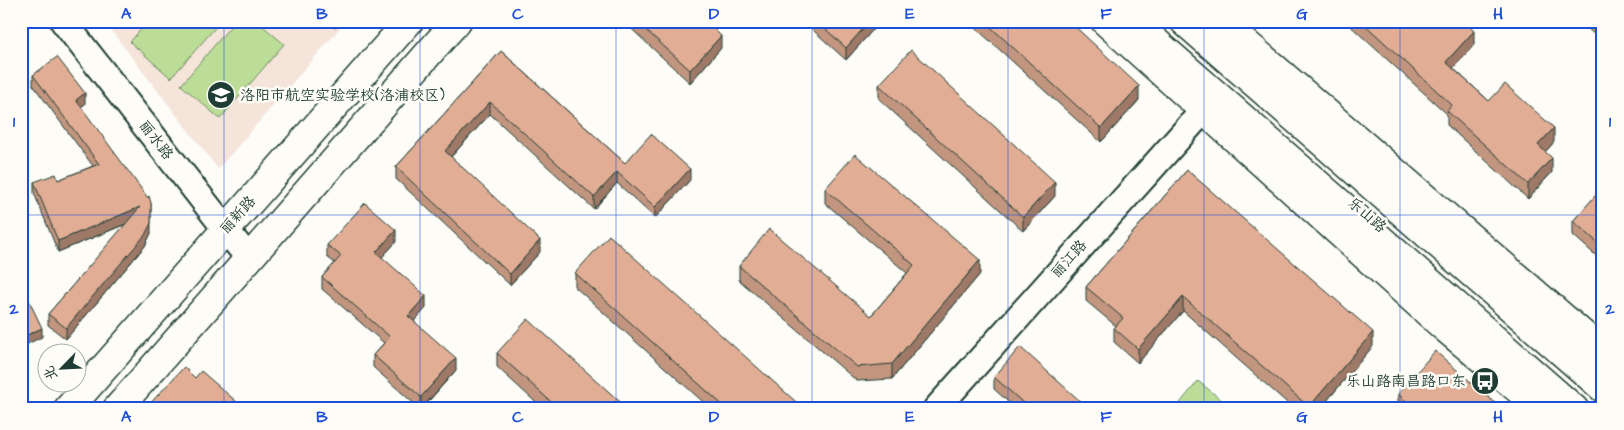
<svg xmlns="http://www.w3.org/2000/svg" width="1624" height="430" viewBox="0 0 1624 430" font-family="'Architects Daughter','LXGW WenKai TC',sans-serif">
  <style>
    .built { fill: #f5e4d9 }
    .green { fill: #bbdd97; stroke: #6d8d66 }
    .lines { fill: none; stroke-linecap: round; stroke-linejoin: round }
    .minor-casing { stroke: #1f3d34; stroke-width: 29 }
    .secondary-casing { stroke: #1f3d34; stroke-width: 31 }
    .primary-casing { stroke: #1f3d34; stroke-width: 31 }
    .minor { stroke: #fdfcf7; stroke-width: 25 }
    .secondary { stroke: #fdfcf7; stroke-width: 28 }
    .primary { stroke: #fdfcf7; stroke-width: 28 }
    .wall { fill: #c2957f; stroke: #1f3d34 }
    .shaded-wall { fill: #9e7968; stroke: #1f3d34 }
    .building { fill: #e1ad94; stroke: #1f3d34 }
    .grid { fill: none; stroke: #1d4ed8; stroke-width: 1; stroke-opacity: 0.55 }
    .labels { text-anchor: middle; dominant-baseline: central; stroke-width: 5; stroke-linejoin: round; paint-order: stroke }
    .poi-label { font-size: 15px; fill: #1f3d34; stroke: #fdfcf7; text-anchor: start }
    .street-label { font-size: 15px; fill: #1f3d34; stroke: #fdfcf7 }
    .neatline { fill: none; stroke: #1d4ed8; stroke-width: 2 }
    .grid-label { font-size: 16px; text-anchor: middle; font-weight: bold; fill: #1d4ed8 }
  </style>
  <rect width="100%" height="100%" fill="#fdfcf7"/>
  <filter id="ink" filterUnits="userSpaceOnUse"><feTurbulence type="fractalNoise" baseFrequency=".02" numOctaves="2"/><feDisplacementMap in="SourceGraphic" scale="10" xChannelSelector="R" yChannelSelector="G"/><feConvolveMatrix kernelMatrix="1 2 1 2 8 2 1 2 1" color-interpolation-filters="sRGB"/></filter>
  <g filter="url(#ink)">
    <polygon class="built" points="104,21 346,21 218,169"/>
    <g class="green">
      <polygon points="148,21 221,21 171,78 130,42"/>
      <polygon points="235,21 257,21 284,44 220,119 181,85"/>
      <polygon points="1198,381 1233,409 1187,409 1180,403"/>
    </g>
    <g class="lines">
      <defs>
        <g id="minor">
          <polyline points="63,21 249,259"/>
          <polyline points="936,409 1203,111"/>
        </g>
        <g id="secondary">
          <polyline points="1105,21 1443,326 1542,409"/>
          <polyline points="1220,21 1603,352"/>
          <polyline points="68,409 409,21"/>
          <polyline points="117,409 457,21"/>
        </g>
        <g id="primary">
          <polyline points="1132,21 1574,409"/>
          <polyline points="1184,21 1603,388"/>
        </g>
      </defs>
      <use href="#minor" class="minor-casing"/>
      <use href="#secondary" class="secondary-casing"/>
      <use href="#primary" class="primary-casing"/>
      <use href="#minor" class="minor"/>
      <use href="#secondary" class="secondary"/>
      <use href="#primary" class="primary"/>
    </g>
    <g class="wall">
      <polygon points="327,21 341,21 335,28"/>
      <polygon points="623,21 706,21 721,48 690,83"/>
      <polygon points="803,21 878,21 878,24 846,60"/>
      <polygon points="968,21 1069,21 1139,100 1101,142"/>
      <polygon points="1345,21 1464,21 1474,45 1453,68 1489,101 1554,142 1545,152 1552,172 1528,199 1447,125 1447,114"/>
      <polygon points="1579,21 1603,21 1603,42"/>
      <polygon points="501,51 625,163 690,180 655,218 617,183 594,209 490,114 451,157 540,252 510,285 396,179 396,167"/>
      <polygon points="33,75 85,104 81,107 151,233 145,246 66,339 48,325 48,314 126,224 58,252 34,193 34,182 58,180 93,166 33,85"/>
      <polygon points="879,85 1055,196 1023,231 879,99"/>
      <polygon points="1187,170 1373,346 1320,409 1294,409 1183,311 1138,363 1114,342 1114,328 1116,326 1086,301 1086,287"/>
      <polygon points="825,189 980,274 892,379 857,381 739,280 739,266 871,316 907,273 825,203"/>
      <polygon points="1603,189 1603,262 1573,235 1573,221"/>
      <polygon points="396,242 382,257 426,308 414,321 456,370 422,409 420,409 373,367 373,355 384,343 322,289 322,277 335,263 327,257 327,245"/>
      <polygon points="575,273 804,409 711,409 575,287"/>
      <polygon points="497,353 628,409 543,409 497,367"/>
      <polygon points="994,377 1089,409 1016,409 994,389"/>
      <polygon points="1398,394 1502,409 1401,409 1398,406"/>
    </g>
    <g class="shaded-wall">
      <polygon points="335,21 341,21 335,28"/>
      <polygon points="870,21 878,21 878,24 846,60 846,48"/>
      <polygon points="1474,31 1474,45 1446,76 1446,62"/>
      <polygon points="721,36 721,48 690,83 690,70"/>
      <polygon points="1139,86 1139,100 1101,142 1101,128"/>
      <polygon points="85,93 85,104 76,110 76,100"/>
      <polygon points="490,102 490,114 445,163 445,151"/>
      <polygon points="1554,128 1554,142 1538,160 1538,145"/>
      <polygon points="1552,158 1552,172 1528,199 1528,184"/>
      <polygon points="690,169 690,180 655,218 655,207"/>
      <polygon points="617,172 617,183 594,209 594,197"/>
      <polygon points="1055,182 1055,196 1023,231 1023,217"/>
      <polygon points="151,203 151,233 145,246 66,339 66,328"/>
      <polygon points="140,207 140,218 58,252 58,241"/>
      <polygon points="396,230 396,242 376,264 376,252"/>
      <polygon points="540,240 540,252 510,285 510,274"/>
      <polygon points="980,260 980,274 892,379 892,364"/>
      <polygon points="426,296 426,308 408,328 408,316"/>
      <polygon points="1183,297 1183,311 1138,363 1138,349"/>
      <polygon points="42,328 42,337 21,347 21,338"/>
      <polygon points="1373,332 1373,346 1320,409 1309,409 1309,407"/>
      <polygon points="456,358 456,370 421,409 421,397"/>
    </g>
    <g class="building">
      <polygon points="636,21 706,21 721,36 690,70"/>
      <polygon points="817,21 870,21 846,48"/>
      <polygon points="984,21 1069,21 1139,86 1101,128"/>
      <polygon points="1361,21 1464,21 1474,31 1446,62 1489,101 1505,84 1554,128 1538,145 1552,158 1528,184 1447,111 1452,105"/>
      <polygon points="1593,21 1603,21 1603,30"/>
      <polygon points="911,50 1055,182 1023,217 879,85"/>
      <polygon points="501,51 625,163 651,134 690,169 655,207 617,172 594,197 490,102 445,151 540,240 510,274 396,167"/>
      <polygon points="57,57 85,93 76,100 148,198 149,196 151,203 151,223 145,235 66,328 48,314 140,207 58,241 34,182 56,174 58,180 99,164 33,75"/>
      <polygon points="855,154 980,260 892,364 857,367 739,266 769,229 871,316 914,265 825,189"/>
      <polygon points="1187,170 1373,332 1309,407 1183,297 1138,349 1114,328 1123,318 1086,287"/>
      <polygon points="1602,188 1603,189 1603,247 1573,221"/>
      <polygon points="365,203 396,230 376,252 426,296 408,316 456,358 421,397 373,355 390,337 322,277 341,256 327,245"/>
      <polygon points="609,235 804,409 727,409 575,273"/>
      <polygon points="22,286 42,328 21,338 21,287"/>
      <polygon points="528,319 628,409 559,409 497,353"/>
      <polygon points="1020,347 1089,409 1030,409 994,377"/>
      <polygon points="1435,351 1502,409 1415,409 1398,394"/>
      <polygon points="184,367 195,378 201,371 245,409 145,409"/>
    </g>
  </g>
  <path class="grid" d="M224 21V409M420 21V409M616 21V409M812 21V409M1008 21V409M1204 21V409M1400 21V409M21 215H1603"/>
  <defs>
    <symbol id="school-disc" viewBox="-11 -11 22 22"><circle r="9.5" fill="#1f3d34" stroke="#fdfcf7"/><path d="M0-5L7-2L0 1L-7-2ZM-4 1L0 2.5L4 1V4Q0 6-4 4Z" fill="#fff"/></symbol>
    <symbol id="bus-disc" viewBox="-11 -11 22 22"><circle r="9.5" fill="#1f3d34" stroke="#fdfcf7"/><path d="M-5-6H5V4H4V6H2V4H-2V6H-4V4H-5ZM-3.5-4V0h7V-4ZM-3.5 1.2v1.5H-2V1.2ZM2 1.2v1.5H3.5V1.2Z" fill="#fff"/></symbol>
  </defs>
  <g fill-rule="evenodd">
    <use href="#school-disc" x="205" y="79" width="32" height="32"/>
    <use href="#bus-disc" x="1469" y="365" width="32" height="32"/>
  </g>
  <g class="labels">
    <g class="poi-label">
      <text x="240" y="95">洛阳市航空实验学校(洛浦校区)</text>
      <text x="1466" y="381" text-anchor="end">乐山路南昌路口东</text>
    </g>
    <g class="street-label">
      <text transform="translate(156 140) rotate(52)">丽水路</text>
      <text transform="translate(238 215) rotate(-48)">丽新路</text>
      <text transform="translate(1367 215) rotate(41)">乐山路</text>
      <text transform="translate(1069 259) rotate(-48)">丽江路</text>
    </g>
  </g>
  <rect width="1624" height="430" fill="none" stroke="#fdfcf7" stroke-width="55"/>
  <g transform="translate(62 368) rotate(246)"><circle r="24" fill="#fdfcf7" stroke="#a4b0a9"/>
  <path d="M0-4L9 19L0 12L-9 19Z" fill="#1f3d34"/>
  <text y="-8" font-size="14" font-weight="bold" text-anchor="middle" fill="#1f3d34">北</text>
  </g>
  <rect x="28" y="28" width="1568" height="374" class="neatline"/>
  <g class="grid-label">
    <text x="126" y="19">A</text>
    <text x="322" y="19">B</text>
    <text x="518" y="19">C</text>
    <text x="714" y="19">D</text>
    <text x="910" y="19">E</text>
    <text x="1106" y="19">F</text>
    <text x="1302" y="19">G</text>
    <text x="1498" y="19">H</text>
    <text x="14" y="127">1</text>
    <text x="1610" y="127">1</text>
    <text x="14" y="314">2</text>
    <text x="1610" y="314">2</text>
    <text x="126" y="422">A</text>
    <text x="322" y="422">B</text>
    <text x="518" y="422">C</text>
    <text x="714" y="422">D</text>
    <text x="910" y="422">E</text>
    <text x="1106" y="422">F</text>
    <text x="1302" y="422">G</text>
    <text x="1498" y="422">H</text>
  </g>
</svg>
